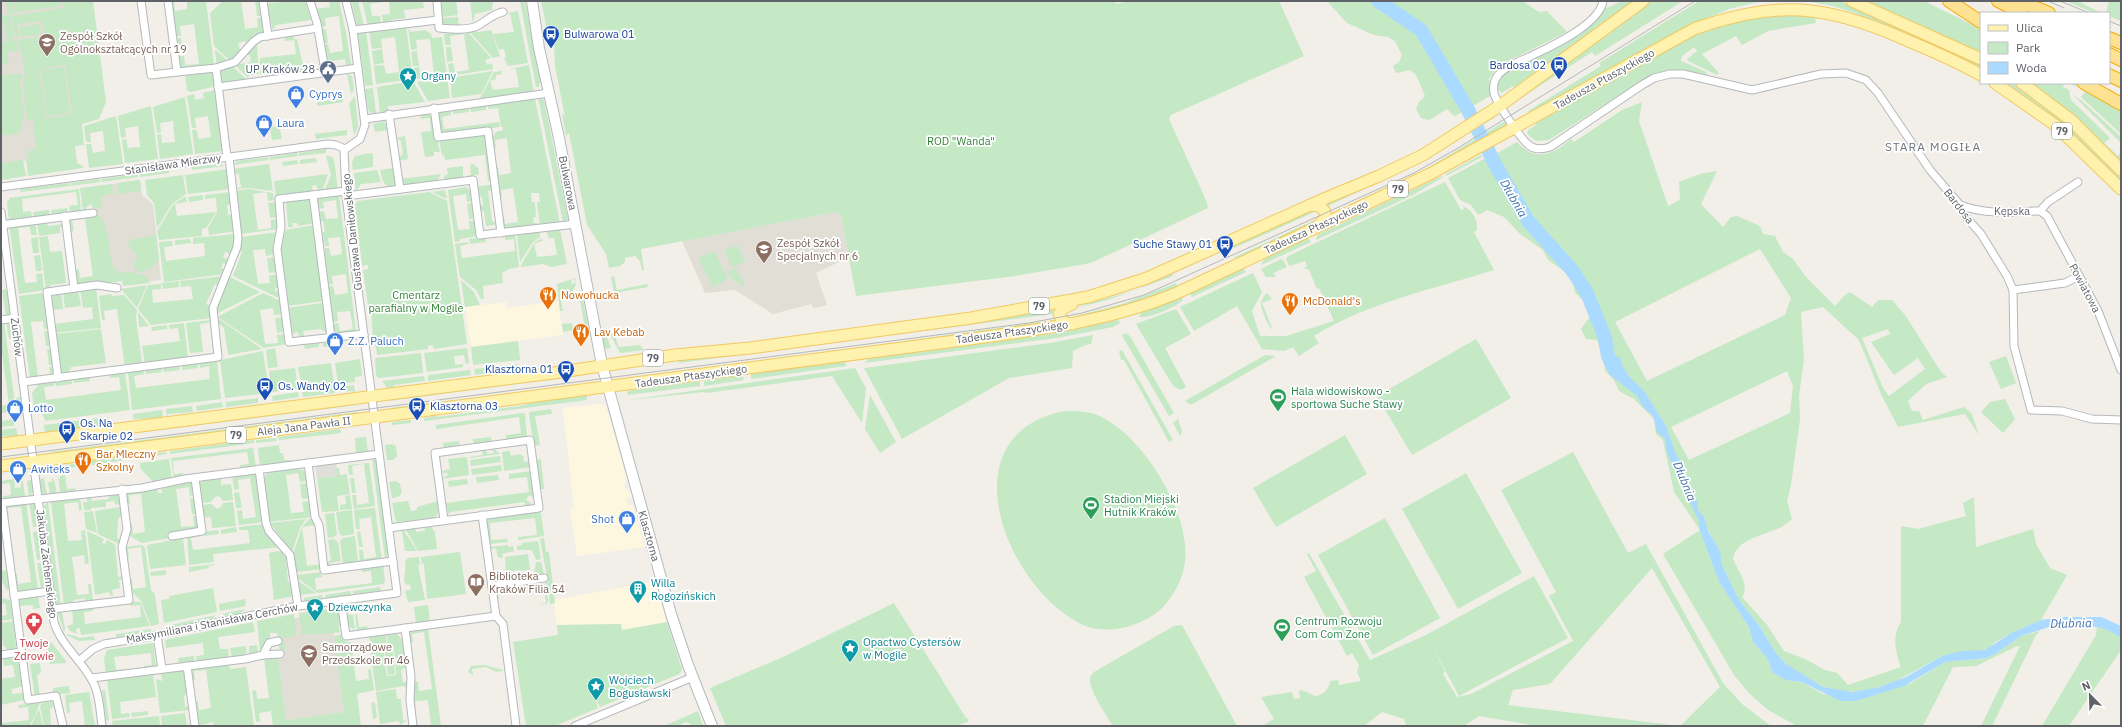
<svg xmlns="http://www.w3.org/2000/svg" width="2122" height="727" viewBox="0 0 2122 727" font-family="'IBM Plex Sans',sans-serif">
  <style>
    .commercial { fill: #fef7e0 }
    .industrial { fill: #e0deda }
    .education { fill: #e1ded6 }
    .green { fill: #c5e8c5; fill-rule: evenodd }
    .water { fill: #aadaff }
    .lines { fill: none; stroke-linecap: round; stroke-linejoin: round }
    .river { stroke: #aadaff; stroke-width: 14 }
    .street-casing { stroke: #b5b8bc; stroke-width: 9 }
    .secondary-casing { stroke: #b6babf; stroke-width: 12 }
    .primary-casing { stroke: #f2c960; stroke-width: 13 }
    .highway-casing { stroke: #f9ab00; stroke-width: 14 }
    .street { stroke: #fff; stroke-width: 7 }
    .secondary { stroke: #fff; stroke-width: 10 }
    .primary { stroke: #fff2af; stroke-width: 11 }
    .highway { stroke: #fde293; stroke-width: 12 }
    .tram { stroke: #b6b7b8; stroke-width: 1 }
    .labels { text-anchor: middle; dominant-baseline: central; stroke-width: 3.5; stroke-linejoin: round; paint-order: stroke }
    .shield { fill: #fff; stroke: #8f9295; stroke-width: 1 }
    .shield-label { font-size: 10px; font-weight: bold; fill: #5f6368 }
    .transit-label { font-size: 11px; fill: #164399; stroke: #fff; text-anchor: start }
    .education-label { font-size: 11px; fill: #785e54; stroke: #fff; text-anchor: start }
    .service-label { font-size: 11px; fill: #4e5e75; stroke: #fff; text-anchor: end }
    .culture-label { font-size: 11px; fill: #0d838f; stroke: #fff; text-anchor: start }
    .street-label { font-size: 11px; fill: #5f6368; stroke: #fff }
    .shop-label { font-size: 11px; fill: #366cbe; stroke: #fff; text-anchor: start }
    .park-label { font-size: 11px; fill: #348238; stroke: #fff }
    .food-label { font-size: 11px; fill: #c56008; stroke: #fff; text-anchor: start }
    .leisure-label { font-size: 11px; fill: #27864d; stroke: #fff; text-anchor: start }
    .health-label { font-size: 11px; fill: #be3a42; stroke: #fff }
    .neighbourhood-label { font-size: 12px; letter-spacing: 1px; fill: #70757a; stroke: #fff }
    .water-label { font-size: 12px; font-style: italic; fill: #4174aa; stroke: #fff }
  </style>
  <rect width="100%" height="100%" fill="#f1efe8"/>
  <g class="commercial">
    <polygon points="558,301 563,335 471,347 465,307 506,302 507,308"/>
    <polygon points="598,404 606,406 627,480 624,484 626,490 630,491 632,497 626,499 628,506 633,505 645,547 577,556 570,508 574,508 563,408"/>
    <polygon points="656,581 667,622 622,630 620,624 557,625 554,600"/>
  </g>
  <polygon class="industrial" points="336,461 337,476 317,478 315,464"/>
  <g class="education">
    <polygon points="1,1 86,1 78,122 29,160 1,164"/>
    <polygon points="140,180 142,195 153,204 161,280 127,284 126,277 104,280 92,187"/>
    <polygon points="836,212 841,215 849,257 816,273 827,305 814,308 811,304 773,314 735,290 705,293 682,241"/>
    <polygon points="331,610 344,712 286,720 278,656 281,655 275,620 297,618"/>
  </g>
  <g class="green">
    <polygon points="6,1 13,1 15,15 8,13"/>
    <polygon points="14,1 61,1 61,6 16,12"/>
    <path d="M63 1H93L106 102 99 119 82 124 84 145 75 146 77 163 83 166V168L28 176 26 159 29 158 28 151 36 149 33 120 27 121 23 84 25 75 21 49 16 40 44 36 42 21 17 24 18 38H15L12 16 63 8ZM65 65 72 114 46 118 39 69Z"/>
    <polygon points="170,1 174,1 175,11 187,9 187,1 206,1 214,65 180,67 177,56 184,56 185,65 199,64 194,24 180,26 181,36 175,37"/>
    <polygon points="223,1 241,1 245,29 258,27 257,18 264,18 264,31 262,34 243,50 243,46 246,45 245,41 238,43 241,52 231,62 214,46 210,13"/>
    <polygon points="255,1 262,1 264,16 257,16"/>
    <polygon points="292,1 305,1 311,20 276,25 273,30 267,7 269,3"/>
    <polygon points="312,1 314,1 315,9 330,7 329,1 339,1 346,33 351,64 346,66 345,59 331,61 325,58 323,45 328,44 330,53 343,51 339,16 325,18 326,26 320,27"/>
    <polygon points="351,1 358,1 364,26 357,26"/>
    <polygon points="362,1 388,1 370,4 372,16 380,16 381,25 368,26"/>
    <polygon points="389,1 434,1 434,2 423,2 424,8 404,10 405,18 391,20 392,24 383,25 382,15 390,14"/>
    <polygon points="440,1 456,1 458,15 442,17"/>
    <polygon points="470,1 493,1 492,10 475,14 473,24"/>
    <polygon points="520,1 525,1 541,83 539,84 539,87 536,87"/>
    <polygon points="541,1 1115,1 1116,4 1129,1 1279,1 1304,56 1171,115 1169,119 1206,200 1208,208 1091,263 1015,276 856,296 841,215 836,212 641,249 644,270 642,271 640,261 635,256 625,258 625,262 620,266 609,268 606,254 587,225 569,133 566,136 562,113 565,117 555,66 554,42 547,30"/>
    <polygon points="1327,1 1522,1 1539,12 1547,11 1567,32 1498,66 1489,79 1490,96 1459,114 1454,116 1447,109 1429,120 1421,118 1416,109 1419,102 1425,96 1416,75 1410,70 1396,73 1393,66 1399,62 1402,55 1395,41 1388,37 1374,35 1347,23"/>
    <polygon points="1622,1 1635,1 1515,89 1513,86 1502,93 1497,89 1499,81 1507,71 1598,18 1604,9"/>
    <polygon points="1651,1 1683,1 1595,56 1592,52 1521,98 1520,97"/>
    <polygon points="1699,1 1762,1 1729,9 1700,21 1531,115 1528,111 1601,66 1599,63"/>
    <polygon points="1806,1 1840,1 1981,64 1981,70 1855,13 1833,6"/>
    <polygon points="1863,1 1924,1 1981,29 1981,54"/>
    <polygon points="2066,1 2078,1 2099,12 2094,13"/>
    <polygon points="2109,1 2121,1 2121,21 2109,16 2109,13 2106,13"/>
    <polygon points="518,11 528,63 508,66 504,58 506,57 504,49 499,50 493,34 514,32 510,14 503,14"/>
    <path d="M1814 14 1816 23 1768 31 1742 45 1736 36 1702 54 1719 73 1717 75 1688 61 1687 59 1697 51 1694 47 1682 56 1681 61 1706 72 1709 77C1682 70 1670 67 1644 79L1549 140 1536 141 1527 134 1528 130 1536 125 1535 123 1696 33 1732 17Z"/>
    <polygon points="1,15 10,15 14,39 7,40 4,21 1,21"/>
    <polygon points="458,17 459,27 443,25 442,18"/>
    <polygon points="40,24 41,34 21,37 19,27"/>
    <polygon points="406,26 413,79 376,84 374,66 384,65 386,74 399,72 395,37 381,39 382,48 372,49 369,30"/>
    <polygon points="408,26 410,32 425,30 431,34 432,38 442,37 447,76 415,79 414,68 419,67 421,76 434,74 430,39 416,40 417,49 411,50"/>
    <polygon points="321,29 326,29 328,43 322,43"/>
    <polygon points="473,30 478,32 491,30 500,56 493,58 469,31"/>
    <polygon points="366,31 373,85 365,86 358,33"/>
    <polygon points="467,31 491,58 485,60 487,65 492,63 493,69 450,76 448,64 453,63 455,72 469,70 464,34 450,36 451,45 445,45 444,34"/>
    <polygon points="293,34 294,39 297,39 304,70 260,74 260,58 296,54 294,40 285,41 284,35"/>
    <polygon points="175,38 181,38 183,54 177,54"/>
    <polygon points="14,40 20,50 7,52 9,64 1,65 1,42"/>
    <polygon points="259,40 257,45 259,74 249,75 248,78 235,65 251,62 250,55 243,56"/>
    <polygon points="446,47 451,47 453,61 447,62"/>
    <polygon points="382,49 384,63 374,65 372,51"/>
    <polygon points="216,50 229,62 217,65 215,51"/>
    <polygon points="417,51 419,66 413,66 411,52"/>
    <polygon points="529,65 534,93 479,100 494,72 502,71 502,74 496,75 496,79 490,81 493,90 519,87 516,69 509,69"/>
    <polygon points="232,66 246,79 247,81 223,83 220,82 220,69"/>
    <polygon points="64,67 70,113 47,116 41,70"/>
    <polygon points="493,71 481,94 452,98 450,78"/>
    <polygon points="212,72 214,75 216,84 213,87 190,92 187,90 185,73"/>
    <polygon points="23,74 20,84 24,114 19,134 1,135 1,75"/>
    <polygon points="347,74 352,76 354,90 351,94"/>
    <polygon points="447,78 450,98 428,101 417,82"/>
    <polygon points="413,81 425,102 388,106 388,111 380,113 377,87"/>
    <polygon points="2004,83 2013,83 2039,101 2079,134 2121,176 2121,183 2044,111"/>
    <polygon points="2030,83 2064,83 2063,87 2069,90 2071,100 2110,138 2104,143 2118,156 2121,152 2121,162"/>
    <polygon points="2070,83 2074,83 2121,110 2121,134 2081,97 2085,92"/>
    <polygon points="373,88 376,113 371,113 368,110 365,89"/>
    <polygon points="214,90 217,92 224,151 195,154 192,130 197,130 198,139 211,137 208,116 195,118 196,128 192,128 187,96 194,94 195,100 204,98 203,93"/>
    <polygon points="2073,95 2082,101 2121,137 2121,143"/>
    <polygon points="355,96 358,127 354,135 349,104"/>
    <polygon points="185,97 193,154 160,159 157,135 161,134 162,143 175,142 173,121 160,123 161,132 157,133 153,107"/>
    <polygon points="538,97 544,100 568,219 563,223"/>
    <polygon points="343,99 343,102 317,106 317,102"/>
    <polygon points="535,99 560,224 540,226 537,202 540,202 539,193 531,193 532,202 535,202 536,217 533,217 534,223 537,223 538,227 507,231 503,229 501,217 504,217 505,224 518,222 513,188 501,190 502,197 498,198 494,167 498,167 499,175 511,173 507,138 495,140 496,148 492,148 492,138 496,132 503,130 503,127 501,127 498,108 488,109 488,104"/>
    <path d="M1642 102 1639 121 1668 206 1680 200 1679 182 1700 174 1717 171 1701 204 1723 227 1731 217 1737 216 1760 226 1763 234 1775 236 1783 252 1793 259 1805 276 1835 306 1845 295 1850 292 1872 307 1878 300H1892L1905 315 1941 372 1947 377 1926 384 1908 401 1912 411H1919L1923 420 1964 407 1972 414 1979 435 1965 414 1898 427 1881 394 1859 340 1823 307 1801 312 1804 359 1799 396 1800 419 1791 485 1787 501 1792 519C1777 536 1738 533 1733 559 1738 571 1750 585 1742 597L1767 625 1784 651 1805 659 1825 670 1837 673 1848 685 1901 667C1896 653 1891 636 1901 622V526L1918 529 1966 516 1963 503 1974 497 1976 547 2033 529 2036 544 2050 568 2067 575 2041 620 2011 633 1995 642 1988 649 1942 656 1898 680 1870 690 1845 692 1823 687 1788 666 1775 652 1760 627 1739 600 1722 565 1719 551 1706 526 1700 531 1719 582 1749 627 1753 642 1767 658 1773 673 1786 680 1802 682 1823 694 1856 701 1911 683 1945 662 1986 658 1995 654 2021 636 2040 631 2036 635 1992 726H1981L2020 646H2017L1976 666 1953 667 1923 726H1797L1768 710 1749 693 1734 675 1663 554 1700 530 1674 492 1663 440 1656 434 1654 419 1634 399 1619 391 1614 380 1605 371 1604 361 1597 340 1586 339 1581 329 1591 315 1587 304 1575 293 1573 282 1567 273 1548 260 1543 250 1520 234 1504 217 1487 210 1478 215 1471 205 1460 200 1448 178 1486 158 1488 162 1502 171 1494 155 1517 142C1536 163 1553 154 1571 139L1574 142 1622 110ZM1760 249 1791 298 1785 315 1647 381 1615 322ZM1888 329 1890 334 1871 342 1894 375 1918 358 1925 369 1889 396 1883 388 1862 338ZM1787 371 1793 386 1790 413 1689 460 1671 427Z"/>
    <polygon points="486,105 486,110 471,112 470,107"/>
    <polygon points="151,106 158,159 125,163 122,140 126,139 128,148 140,147 138,126 125,128 126,137 121,138 118,116"/>
    <polygon points="468,107 469,112 453,114 452,109"/>
    <polygon points="450,109 451,115 442,117 444,129 499,122 500,127 446,135 439,130 438,111"/>
    <polygon points="427,112 432,117 440,152 434,152 434,156 425,157 421,132 431,131 430,118 421,119 420,113"/>
    <polygon points="1499,115 1413,166 1328,206 1326,202"/>
    <polygon points="116,116 123,164 89,168 86,144 91,144 93,153 105,151 103,131 90,133 91,142 86,142 84,126"/>
    <polygon points="1507,120 1505,127 1434,168 1332,215 1331,213 1421,172"/>
    <polygon points="384,121 388,130 375,132 373,124"/>
    <polygon points="279,126 282,139 272,140 270,127"/>
    <polygon points="347,130 347,135 316,139 315,134"/>
    <polygon points="485,135 492,180 488,181 485,155 445,160 444,155 442,155 439,139"/>
    <polygon points="405,136 408,159 397,161 403,153 401,141 396,138"/>
    <polygon points="326,149 326,153 299,156 299,153"/>
    <polygon points="297,153 298,156 270,160 269,157"/>
    <polygon points="371,153 373,154 373,167 353,170 352,162 355,156"/>
    <polygon points="1481,155 1482,157 1446,176 1446,174"/>
    <polygon points="326,156 330,156 334,159 338,190 324,192 331,175"/>
    <polygon points="268,157 268,160 233,165 237,161"/>
    <polygon points="316,158 317,162 300,164 300,160"/>
    <polygon points="23,160 26,176 1,180 1,163"/>
    <polygon points="297,160 298,164 283,166 282,162"/>
    <polygon points="221,164 224,166 192,170 192,167"/>
    <polygon points="269,164 273,191 248,188 235,189 241,187 239,174 233,174 232,169"/>
    <polygon points="473,164 478,168 479,174 468,177 468,175 471,175 470,165"/>
    <polygon points="463,166 463,178 445,180 444,176 448,174 447,168"/>
    <polygon points="393,168 395,169 396,183 393,186 388,188 383,181 380,170"/>
    <polygon points="228,169 231,189 188,194 185,175"/>
    <polygon points="169,170 169,173 140,177 140,174"/>
    <polygon points="377,170 381,182 361,184 356,191 354,173"/>
    <polygon points="137,174 138,177 102,182 101,179"/>
    <polygon points="328,174 322,192 319,192 316,185 312,186 313,193 276,197 274,181"/>
    <polygon points="441,174 437,181 404,185 400,179"/>
    <polygon points="183,175 186,194 172,204 157,228 154,203 147,195 145,180"/>
    <polygon points="1442,176 1443,177 1413,195 1316,240 1317,235"/>
    <polygon points="99,179 100,182 71,186 71,183"/>
    <polygon points="140,180 141,191 119,194 117,183"/>
    <path d="M1445 182 1461 210 1464 209 1463 206C1472 210 1478 219 1477 230L1474 232 1494 270C1434 289 1368 302 1314 336L1319 343 1299 356 1293 347 1284 351 1262 349 1237 306 1194 331 1180 307 1253 273 1262 292 1252 311 1260 336H1286L1334 321 1319 288 1317 289 1309 270 1304 268 1307 266 1305 261 1289 266 1286 259 1288 256Z"/>
    <polygon points="69,183 70,186 21,192 20,189"/>
    <polygon points="112,184 113,194 101,196 102,207 92,208 92,204 86,207 87,212 83,212 80,188"/>
    <polygon points="493,184 493,190 488,191 492,221 498,224 486,226 484,211 478,212 477,204 483,206 482,197 476,194 475,187"/>
    <polygon points="466,187 472,192 473,201 467,202 466,194 453,196 458,230 470,229 469,221 476,220 478,236 460,239 460,241 455,242 448,190"/>
    <polygon points="79,189 81,212 70,214 69,206 78,205 76,192 22,199 23,212 31,211 32,218 9,221 7,201 9,200 9,198"/>
    <polygon points="248,189 273,193 274,200 268,201 267,192 253,194 258,230 271,228 271,220 279,219 279,229 239,234 235,191"/>
    <polygon points="445,190 447,199 432,192"/>
    <polygon points="231,192 233,204 227,205 228,215 234,214 236,231 209,235 208,228 217,212 216,198 205,199 205,195"/>
    <polygon points="429,192 447,201 467,344 434,349 432,345 428,346 428,349 377,355 375,341 373,341 371,309 368,306 363,270 368,269 368,265 362,266 355,204 358,201"/>
    <polygon points="339,194 356,331 336,334 332,324 338,323 340,331 353,329 350,311 337,312 338,321 331,322 326,287 333,286 335,295 348,293 346,274 332,276 333,284 326,285 324,267 325,248 329,248 331,256 342,254 340,237 328,238 329,246 325,246 322,233 325,231 323,221 319,221 318,212 324,211 326,219 338,218 336,200 323,202 324,208 317,209 317,198"/>
    <polygon points="203,195 203,200 189,202 188,197"/>
    <polygon points="184,197 186,197 187,202 175,204 177,216 216,212 206,228 202,229 202,236 159,240 157,231 173,205"/>
    <polygon points="310,198 315,223 298,226 297,223 292,223 293,227 288,227 286,200"/>
    <polygon points="277,202 279,217 270,218 268,203"/>
    <polygon points="473,203 475,218 469,219 467,204"/>
    <polygon points="67,208 68,214 52,216 51,210"/>
    <polygon points="1312,208 1319,210 1232,249 1230,245"/>
    <polygon points="49,210 50,216 34,218 33,212"/>
    <path d="M98 214 103 220C105 227 107 235 110 242L108 246 114 269 120 273 133 272 147 277 150 283 123 286 122 281 82 286 77 284 74 270 79 269 80 278 93 276 85 219 72 220 74 231 69 232 68 221 73 217Z"/>
    <polygon points="1321,217 1320,220 1237,260 1235,257"/>
    <polygon points="44,221 49,226 63,224 64,227 60,227 60,233 39,236 37,222"/>
    <polygon points="35,222 37,235 31,235 30,227 18,228 25,283 37,282 36,274 42,273 44,290 19,294 9,225"/>
    <polygon points="314,225 324,301 287,306 280,249 281,240 286,230"/>
    <polygon points="560,229 567,264 552,267 543,264 521,267 521,265 534,243 540,239 544,240 534,244 537,257 557,255 554,238 549,238 546,231"/>
    <polygon points="279,232 276,254 266,256 265,249 253,250 258,284 270,283 269,276 278,274 280,289 275,288 275,292 280,290 281,299 233,276 242,252 238,250 240,237"/>
    <polygon points="540,232 540,237 533,242 520,262 517,235"/>
    <polygon points="236,234 232,255 225,252 223,257 230,260 228,265 223,263 221,268 226,270 225,274 164,282 159,242 172,241 173,246 164,247 166,261 205,256 204,243 193,244 193,238"/>
    <polygon points="515,234 519,267 509,269 502,273 503,283 483,286 484,299 481,299 476,290 460,277 455,244 468,242 468,244 460,246 462,258 515,251 514,239 505,240 505,236"/>
    <polygon points="156,235 159,259 151,268 140,272 135,269 134,264 137,258 136,253 131,250 128,245 130,240"/>
    <polygon points="48,236 50,252 62,251 66,283 50,285 50,290 46,290 39,237"/>
    <polygon points="38,237 39,253 33,253 31,238"/>
    <polygon points="485,237 486,242 470,244 469,239"/>
    <path d="M1308 238 1311 242 1261 265C1265 253 1297 244 1308 238Z"/>
    <polygon points="190,239 191,243 175,245 175,240"/>
    <polygon points="737,245 745,261 732,267 724,251"/>
    <polygon points="714,251 728,279 713,287 698,258"/>
    <polygon points="40,255 42,271 36,271 34,256"/>
    <polygon points="276,257 278,272 269,273 267,258"/>
    <polygon points="1281,259 1284,261 1287,267 1273,273 1276,277 1266,277 1261,269"/>
    <polygon points="736,268 745,286 744,287 731,278 728,272"/>
    <polygon points="1243,268 1246,272 1192,297 1190,293"/>
    <polygon points="1171,272 1173,276 1108,300 1066,310 1136,290"/>
    <polygon points="224,276 220,286 215,284 206,304 212,307 212,318 151,325 138,309 148,285 161,284 161,289 152,290 153,303 193,299 191,286 181,287 180,281"/>
    <polygon points="228,276 260,292 216,314 215,307"/>
    <polygon points="614,276 617,290 647,284 648,287 614,293 611,277"/>
    <polygon points="572,279 571,284 576,283 573,279 575,278 576,284 569,299 561,301 563,311 560,311 557,284"/>
    <polygon points="461,280 474,292 480,305 465,307"/>
    <polygon points="179,281 179,287 163,289 162,283"/>
    <polygon points="1176,283 1178,288 1146,300 1069,320 1068,318 1122,304"/>
    <polygon points="147,285 137,308 121,289"/>
    <polygon points="96,287 101,328 53,333 54,324 93,319 92,307 83,308 80,289"/>
    <path d="M8 289C9 297 15 312 6 317L2 290Z"/>
    <polygon points="78,290 81,306 65,308 63,292"/>
    <polygon points="61,292 63,309 51,310 52,297"/>
    <polygon points="43,293 46,319 48,319 49,328 44,329 43,321 31,322 38,377 50,375 49,367 54,366 53,375 30,379 19,296"/>
    <polygon points="263,293 281,301 283,314 274,315 273,308 260,310 265,344 278,343 277,335 285,334 287,344 264,348 219,318 219,316"/>
    <path d="M1267 293 1272 299 1262 303 1273 330C1269 328 1261 309 1261 304 1261 300 1264 296 1267 293Z"/>
    <polygon points="111,294 112,296 124,295 137,310 136,318 142,363 125,367 117,309 104,311 105,320 102,320 99,296"/>
    <polygon points="582,296 588,324 587,325 584,323 580,299"/>
    <path d="M1182 297 1183 300C1174 308 1151 318 1139 317L1141 313Z"/>
    <polygon points="323,303 327,333 321,329 303,331 304,336 299,337 298,332 294,333 290,336 286,308"/>
    <polygon points="1053,309 1053,313 1052,314 846,341 845,338"/>
    <polygon points="1176,309 1191,334 1165,348 1186,387 1181,390 1173,386 1136,324"/>
    <polygon points="138,312 149,326 139,327"/>
    <polygon points="216,317 262,349 228,355 224,328 216,321"/>
    <polygon points="283,317 285,331 277,333 275,318"/>
    <polygon points="212,320 212,322 200,324 203,352 190,353 186,323"/>
    <polygon points="1055,320 1055,322 847,351 847,349"/>
    <polygon points="1117,320 1121,322 1113,327 1057,338 864,363 869,359 1058,333"/>
    <polygon points="6,321 13,325 15,338 9,339"/>
    <polygon points="1,322 4,322 16,411 1,413 1,406 9,404 1,346"/>
    <polygon points="184,323 188,358 145,363 142,346 180,341 178,328 170,329 169,325"/>
    <polygon points="572,323 573,330 563,332 562,324"/>
    <polygon points="167,325 167,329 152,331 151,327"/>
    <polygon points="101,329 106,363 71,367 68,374 61,374 54,334"/>
    <polygon points="44,331 49,331 51,346 46,346"/>
    <polygon points="1126,333 1130,336 1174,413 1169,416 1124,339 1122,335"/>
    <polygon points="603,334 606,334 611,348 604,349 602,336"/>
    <polygon points="610,334 614,334 619,347 640,345 644,350 620,353"/>
    <polygon points="1093,335 1091,344 1085,345 1073,351 1072,368 1009,378 902,439 864,368 1050,343"/>
    <polygon points="837,339 837,342 679,363 679,358"/>
    <polygon points="1476,339 1511,398 1412,455 1377,396"/>
    <polygon points="337,341 337,345 323,347 323,343"/>
    <polygon points="518,341 520,360 473,365 471,347"/>
    <polygon points="319,343 319,347 305,349 304,345"/>
    <polygon points="275,348 278,367 268,368 266,350"/>
    <polygon points="467,348 469,363 466,364 464,355 454,356 455,365 463,364 463,367 427,372 424,353"/>
    <polygon points="47,349 52,349 54,364 49,365"/>
    <polygon points="838,350 838,353 625,381 625,378"/>
    <polygon points="1122,350 1173,440 1169,442 1124,360 1121,360 1119,351"/>
    <polygon points="263,351 269,393 225,398 220,360"/>
    <polygon points="421,353 423,373 379,378 376,376 375,358"/>
    <polygon points="1265,355 1276,356 1191,405 1185,401"/>
    <polygon points="2006,356 2016,383 2001,389 1989,362"/>
    <polygon points="360,359 362,376 355,377 355,382 338,384 335,363"/>
    <polygon points="217,361 221,399 132,410 128,372 143,370 144,374 134,376 136,388 210,379 209,366 200,368 199,363"/>
    <polygon points="845,362 846,366 751,379 751,374"/>
    <polygon points="197,363 198,368 182,370 182,365"/>
    <polygon points="331,363 334,384 302,388 298,367"/>
    <polygon points="516,364 520,366 521,370 502,374 500,371 475,375 474,369"/>
    <polygon points="179,366 180,370 164,372 163,368"/>
    <polygon points="161,368 162,372 146,374 145,370"/>
    <polygon points="295,368 298,389 272,392 269,371"/>
    <polygon points="855,368 866,388 862,423 832,376 706,393 704,392 621,401"/>
    <polygon points="470,370 471,375 428,381 428,375"/>
    <polygon points="583,372 584,375 389,401 389,398"/>
    <polygon points="125,373 130,410 45,421 41,410 36,411 34,409 32,393 39,384 54,382 54,386 44,387 46,400 121,390 119,377 110,378 110,375"/>
    <polygon points="742,375 744,380 704,386 704,381"/>
    <polygon points="424,376 425,381 394,385 393,389 388,389 382,381"/>
    <polygon points="90,377 90,381 74,383 73,380"/>
    <polygon points="72,380 72,384 56,386 55,382"/>
    <polygon points="700,381 700,386 628,395 627,391"/>
    <polygon points="354,385 355,393 352,391 339,392 338,387"/>
    <polygon points="335,388 335,393 303,397 302,392"/>
    <polygon points="529,391 529,393 390,411 390,408"/>
    <polygon points="298,392 299,397 273,401 272,396"/>
    <polygon points="587,394 587,400 424,421 424,418 432,417 435,414 437,417 526,405 529,402"/>
    <polygon points="870,395 896,442 880,453 865,429"/>
    <polygon points="22,397 24,410 18,411 16,398"/>
    <polygon points="258,398 258,403 226,407 226,402"/>
    <polygon points="2005,399 2015,419 2003,433 1981,412 1990,402"/>
    <polygon points="222,402 223,407 197,411 196,406"/>
    <polygon points="356,402 356,405 105,437 105,435"/>
    <polygon points="192,406 193,412 168,414 167,417 166,409"/>
    <polygon points="551,409 552,414 535,416 540,445 534,446 529,414 530,412"/>
    <polygon points="162,410 163,418 133,419 133,414"/>
    <path d="M1065 411C1077 411 1088 411 1099 416 1143 435 1191 514 1185 562 1183 579 1174 595 1163 607 1144 626 1109 636 1083 625 1005 588 945 434 1065 411Z"/>
    <polygon points="357,412 358,415 51,455 51,452"/>
    <polygon points="522,413 525,414 527,437 506,440 506,435 521,433 519,417 436,429 436,425"/>
    <polygon points="108,417 109,422 96,427 45,433 44,425"/>
    <polygon points="14,419 14,425 17,425 1,427 1,421"/>
    <polygon points="1178,419 1182,431 1180,436 1173,423"/>
    <polygon points="411,420 411,423 392,425 392,422"/>
    <polygon points="16,428 18,437 1,436 1,430"/>
    <polygon points="340,429 341,433 279,440 278,437"/>
    <polygon points="1345,435 1367,474 1276,527 1253,488"/>
    <polygon points="366,437 368,453 356,455 355,438"/>
    <polygon points="491,437 492,442 474,444 473,439"/>
    <polygon points="276,438 277,441 256,443 256,440"/>
    <polygon points="254,440 254,443 170,454 170,451"/>
    <polygon points="459,441 460,446 444,448 443,443"/>
    <polygon points="391,444 396,446 397,456 393,460 387,460 385,445"/>
    <polygon points="279,445 280,453 283,453 284,460 293,460 293,463 260,467 258,448"/>
    <polygon points="253,448 256,467 241,469 240,465 249,464 247,452 173,461 174,474 183,473 184,477 174,480 171,458"/>
    <polygon points="492,449 494,449 500,454 470,458 469,457 483,455 482,450 485,450 488,454 494,453"/>
    <polygon points="510,451 511,456 520,454 523,456 524,462 529,461 531,467 504,471 502,452"/>
    <polygon points="166,452 167,454 139,458 139,455"/>
    <path d="M1573 452 1628 553 1646 544 1723 683 1742 704 1771 726H1537L1479 716 1464 726H1406L1404 719 1382 712 1364 726H1262L1274 719 1261 697 1292 692 1294 699 1300 698 1299 691 1302 690 1315 696C1323 695 1329 690 1330 681L1338 680 1339 685 1361 681 1357 672 1359 665 1352 653 1347 656 1304 577 1316 571 1307 554 1309 553 1370 660 1426 635 1534 576 1568 638 1459 696 1432 646 1445 672 1443 674 1457 697 1471 694 1573 641 1549 596 1556 592 1501 490ZM1652 568 1720 687 1680 726 1508 705 1513 690 1550 684Z"/>
    <polygon points="111,456 114,459 137,456 137,458 93,465 89,464 88,462"/>
    <polygon points="500,456 501,462 471,466 470,460"/>
    <polygon points="467,457 469,475 441,479 448,475 447,473 443,473 442,471 450,469 448,459"/>
    <polygon points="372,458 376,461 388,554 385,559"/>
    <polygon points="169,459 172,480 155,484 140,468 140,463"/>
    <polygon points="541,459 544,489 540,489 537,460"/>
    <polygon points="369,463 375,506 354,509 352,495 356,495 357,505 369,503 364,464 352,466 353,475 349,475 348,465"/>
    <polygon points="74,464 76,467 48,470 47,467"/>
    <polygon points="501,465 502,471 472,475 471,469"/>
    <polygon points="336,468 339,468 340,475 347,474 350,494 337,496 339,511 322,512 317,478 337,476"/>
    <polygon points="296,469 304,470 308,481 300,482 298,473 286,475 291,513 304,512 302,502 310,501 313,517 269,522 264,481 265,475 272,472"/>
    <polygon points="531,471 535,499 529,495 526,500 532,504 524,507 525,502 450,512 449,515 446,503 529,492 527,477 509,479 509,474"/>
    <polygon points="252,473 257,477 264,522 239,525 237,511 242,510 243,519 256,517 250,478 238,480 239,489 234,490 232,475"/>
    <polygon points="1466,473 1522,573 1458,609 1402,509"/>
    <polygon points="65,475 67,489 75,488 76,491 68,492 66,491 67,492 60,493 58,476 60,480 60,476"/>
    <polygon points="498,475 499,480 477,483 476,477"/>
    <polygon points="52,477 55,483 57,494 50,495 48,482 52,482"/>
    <polygon points="44,478 47,495 42,493 40,479"/>
    <polygon points="221,478 221,485 231,484 233,500 223,501 220,497 216,496 211,502 201,503 199,482"/>
    <polygon points="350,478 354,478 356,493 352,493"/>
    <polygon points="14,479 15,488 21,487 21,482 23,481 25,497 4,500 3,496 11,495 10,483 1,484 1,481"/>
    <polygon points="467,479 468,484 449,487 448,481"/>
    <polygon points="31,480 33,492 29,497 27,481"/>
    <polygon points="190,481 193,484 195,495 190,496 189,487 176,489 181,527 194,526 193,516 198,516 199,527 197,528 169,533 170,538 142,543 128,535 128,525 132,524 133,534 145,532 141,494 129,495 130,504 125,505 127,492 157,488 158,493 162,493 161,487"/>
    <polygon points="396,481 400,484 402,493 398,497 392,498 389,482"/>
    <polygon points="308,483 310,498 302,499 300,484"/>
    <polygon points="239,492 242,508 236,508 234,493"/>
    <polygon points="109,494 118,495 121,505 115,504 114,501 106,502 106,507 91,508 91,510 84,510 83,502 87,502 87,497 91,497 92,501 109,499"/>
    <polygon points="350,495 352,509 340,510 340,505 346,504 345,496"/>
    <polygon points="80,498 82,510 79,511 78,502 64,504 68,541 82,540 81,531 85,530 89,564 85,564 84,555 72,557 77,595 89,594 88,584 91,584 93,600 83,602 85,598 74,600 71,603 64,605 51,502"/>
    <polygon points="190,498 195,498 197,514 192,514"/>
    <polygon points="29,501 35,505 37,527 33,527"/>
    <polygon points="408,501 411,511 417,510 417,507 438,501 438,514 434,518 396,522 392,503"/>
    <polygon points="26,502 38,590 19,592 13,575 17,574 18,584 31,582 21,507 8,508 9,519 5,519 5,509 9,505"/>
    <polygon points="48,502 61,606 56,604 44,506"/>
    <polygon points="233,502 236,526 212,528 211,517 206,518 203,515 202,505 211,504 217,509 221,507 223,503"/>
    <polygon points="121,507 122,515 118,519 117,538 122,541 121,545 98,534 95,511"/>
    <polygon points="375,508 382,561 360,564 359,550 363,550 364,559 376,557 371,517 359,519 360,529 356,529 354,510"/>
    <polygon points="352,510 354,534 342,536 339,533 336,512"/>
    <polygon points="93,511 97,533 86,529 84,512"/>
    <polygon points="538,512 541,513 544,536 518,540 518,537 537,535 535,518 490,523 491,540 507,539 508,542 489,544 486,521 489,518"/>
    <polygon points="334,513 337,534 334,537 328,538 325,514"/>
    <polygon points="313,518 316,525 302,527 307,566 322,564 322,569 297,572 293,554 302,527 309,519"/>
    <polygon points="1385,518 1440,618 1373,655 1318,555"/>
    <polygon points="306,519 300,528 292,552 270,523"/>
    <polygon points="264,524 281,547 213,554 214,562 189,565 187,535 201,533 201,536 191,538 193,550 250,543 248,530 239,530 239,527"/>
    <polygon points="430,525 435,532 437,549 418,551 405,528 415,527 416,532 425,531 424,526"/>
    <polygon points="236,527 237,532 221,534 221,530"/>
    <polygon points="403,529 417,551 405,551 402,531"/>
    <polygon points="218,530 219,534 203,536 202,532"/>
    <polygon points="38,531 41,559 37,560 33,532"/>
    <polygon points="87,531 104,539 102,543 105,544 107,540 115,544 118,577 124,576 124,579 119,580 120,588 112,590 113,596 111,596 109,592 95,595"/>
    <polygon points="360,531 363,547 359,547 357,532"/>
    <polygon points="355,536 358,562 343,564 340,541 343,538"/>
    <polygon points="183,538 186,565 150,569 147,545"/>
    <polygon points="544,538 546,552 549,552 555,603 550,604 548,587 545,583 548,582 540,539"/>
    <polygon points="334,539 338,542 341,561 329,563 330,566 328,566 326,563 331,560 328,540"/>
    <polygon points="538,541 541,559 536,560 532,550 517,550 517,546 522,545 522,543"/>
    <polygon points="142,545 145,548 151,590 155,594 159,624 151,626 141,601 130,590 128,579 132,579 133,589 146,587 141,547 128,549 129,559 126,559 124,547"/>
    <polygon points="508,545 508,547 513,546 514,551 502,554 503,558 498,557 496,548 491,549 490,547"/>
    <polygon points="278,551 285,553 290,559 286,560 288,582 293,582 295,596 274,600 269,553"/>
    <polygon points="460,552 466,594 427,599 424,564 422,564 421,557"/>
    <polygon points="528,554 530,570 506,571 505,557"/>
    <path d="M419 557 420 565H418L425 600 408 602 405 591 411 589 410 585 405 584C403 575 407 570 405 561L408 558Z"/>
    <polygon points="536,562 541,562 544,575 538,576 534,574"/>
    <polygon points="37,563 42,563 45,584 41,589"/>
    <polygon points="215,564 215,565 208,566 209,568 189,572 189,567"/>
    <polygon points="383,565 385,581 383,584 318,593 297,578 297,575 321,572 322,577 315,578 316,590 372,583 371,571 362,572 361,567"/>
    <polygon points="8,570 10,587 7,591 1,579 1,571"/>
    <polygon points="166,570 166,575 151,576 150,572"/>
    <polygon points="297,580 316,593 299,595"/>
    <polygon points="543,583 546,587 548,601 546,604 538,605 546,603 544,587 524,589 524,586"/>
    <polygon points="380,587 381,591 353,594 353,591"/>
    <polygon points="516,587 518,590 498,592 499,599 497,599 496,590"/>
    <polygon points="213,588 217,612 164,623 161,600 169,599 169,596"/>
    <polygon points="350,591 351,595 325,598 325,595"/>
    <polygon points="322,595 323,598 304,601 304,598"/>
    <polygon points="38,596 40,608 33,609 33,605 18,606 19,598"/>
    <polygon points="1,598 10,600 13,619 1,621 1,616 7,615 5,603 1,604"/>
    <polygon points="245,599 246,606 220,611 219,604"/>
    <polygon points="130,601 140,602 150,626 81,635 80,628 76,629 77,634 70,631 67,626 73,624 72,608 92,606 93,611 84,612 85,624 141,617 140,605 131,606"/>
    <polygon points="894,603 966,718 969,719 968,722 955,726 726,726 710,688 783,657"/>
    <polygon points="428,605 430,622 416,624 414,607"/>
    <polygon points="340,608 343,625 339,625 339,631 344,632 302,635 299,613"/>
    <path d="M245 609C241 615 227 619 222 614Z"/>
    <polygon points="59,611 62,611 65,629 64,632 58,613"/>
    <polygon points="294,614 296,636 284,638 285,650 280,651 277,633 270,633 270,639 266,639 260,652 257,621"/>
    <polygon points="345,614 353,615 355,630 348,626"/>
    <polygon points="357,614 359,627 367,626 368,630 357,631 355,615"/>
    <polygon points="216,615 212,619 172,628 171,625"/>
    <polygon points="13,621 16,647 14,650 8,652 5,646 3,646 1,623"/>
    <polygon points="253,622 255,632 218,637 220,649 228,649 229,658 197,662 196,656 204,655 203,643 166,648 165,640"/>
    <polygon points="667,622 682,670 679,674 600,707 596,700 598,708 555,726 526,726 513,642 558,635 557,625 621,624 622,630"/>
    <path d="M1182 625 1237 726H1113C1107 716 1089 690 1090 680 1090 677 1092 674 1094 672L1174 626Z"/>
    <polygon points="2097,627 2109,630 2121,638 2121,650 2069,726 2042,726 2096,635"/>
    <polygon points="428,628 441,726 431,726 428,700 415,701 416,711 414,711 412,698 415,682 418,681 419,691 432,689 424,632 412,634 413,642 410,643 409,635 412,630"/>
    <polygon points="151,629 151,632 116,637 116,634"/>
    <polygon points="68,634 81,638 93,636 95,640 79,641 66,635"/>
    <polygon points="344,634 345,642 351,642 356,681 369,679 368,670 371,669 374,690 357,694 361,726 273,726 271,711 259,713 260,721 256,722 252,691 256,690 257,699 269,698 264,658 278,656 286,720 344,712 334,636"/>
    <polygon points="397,634 402,640 405,658 395,659 393,645 388,646 387,635"/>
    <polygon points="386,635 387,646 383,647 385,661 372,662 369,637"/>
    <polygon points="51,642 66,661 65,663 50,664 47,643"/>
    <polygon points="153,643 156,668 144,669 144,666 152,665 151,653 114,657 116,670 123,669 124,672 106,674 104,658 107,650"/>
    <polygon points="257,645 258,653 249,654 249,646"/>
    <polygon points="246,646 247,653 244,654 244,656 232,658 230,648"/>
    <polygon points="392,647 395,674 388,675 384,648"/>
    <polygon points="10,656 18,660 23,686 12,689 12,694 23,693 24,700 1,705 1,679 15,677 13,665 4,666 3,657"/>
    <polygon points="194,656 195,663 179,665 178,658"/>
    <polygon points="405,660 406,667 401,670 403,683 409,680 408,688 403,686 376,691 372,664 385,662 387,676 396,675 395,661"/>
    <polygon points="40,663 41,672 37,676 40,696 35,697 30,664"/>
    <polygon points="228,665 231,669 246,667 254,726 214,726 213,722 198,726 194,701 198,701 199,710 211,708 206,670 194,671 195,680 192,681 192,670"/>
    <polygon points="485,665 503,670 503,671 496,672 486,667 472,669 473,675 468,672 471,666"/>
    <polygon points="184,670 188,693 184,696 185,707 190,706 190,710 160,713 156,679 162,681 161,674"/>
    <polygon points="153,674 156,697 120,702 121,714 129,713 130,717 112,719 107,680"/>
    <polygon points="69,686 70,693 53,695 53,688"/>
    <polygon points="396,689 397,699 401,699 403,720 406,721 400,725 399,721 380,724 376,692"/>
    <polygon points="102,690 105,690 109,720 106,721"/>
    <polygon points="89,692 95,726 85,726 82,701 69,703 70,713 67,713 65,695"/>
    <polygon points="52,701 54,707 50,708 51,726 44,726 40,706 42,703"/>
    <polygon points="375,702 377,718 373,719 371,703"/>
    <polygon points="40,703 35,716 29,726 1,726 1,723 29,720 28,707 19,708 18,705"/>
    <polygon points="39,709 43,726 31,726"/>
    <polygon points="148,711 148,715 132,717 131,713"/>
    <polygon points="698,711 703,726 694,726 686,722 677,726 664,726"/>
    <polygon points="185,713 187,726 162,726 161,716"/>
    <polygon points="159,716 160,726 113,726 112,721"/>
  </g>
  <polygon class="water" points="1620,356 1622,370 1644,391 1666,426 1675,452 1684,468 1689,486 1697,501 1698,510 1704,517 1708,531 1720,551 1722,565 1739,600 1760,627 1775,652 1786,664 1823,687 1852,692 1876,688 1906,677 1942,656 1962,651 1985,650 2011,633 2041,620 2064,617 2101,617 2121,626 2121,638 2108,630 2097,627 2072,625 2052,626 2021,636 1995,654 1986,658 1945,662 1904,686 1856,701 1840,701 1802,682 1786,680 1773,673 1767,658 1753,642 1749,627 1719,582 1700,531 1699,521 1667,453 1665,439 1657,432 1653,416 1643,407 1637,396 1609,374 1606,362"/>
  <g class="lines">
    <polyline class="river" points="1378,1 1421,30 1467,108 1496,166 1528,221 1572,270 1587,293 1605,338 1608,356 1613,366 1620,374"/>
    <defs>
      <g id="street">
        <polyline points="141,1 151,75 177,72"/>
        <polyline points="168,1 177,72 216,68 227,157"/>
        <polyline points="263,1 268,36"/>
        <polyline points="310,1 317,23 325,71"/>
        <path d="M437 1 439 28C450 29 466 31 477 26 487 21 492 14 503 12"/>
        <path d="M1603 1C1599 25 1550 47 1529 57 1518 62 1503 67 1496 78 1494 82 1493 88 1494 93 1496 102 1522 141 1530 146 1536 150 1544 149 1550 147L1642 85 1654 78 1670 74H1683L1752 90 1821 74 1846 73 1866 80 1878 93 1930 170 1960 205 1965 216 1981 234 2007 276 2013 290 2014 346 2031 410 2062 411 2092 419 2121 420"/>
        <polyline points="353,30 438,20"/>
        <polyline points="216,68 235,62 253,42 260,37 318,28"/>
        <polyline points="218,87 358,68"/>
        <polyline points="434,108 438,137 488,131 501,233"/>
        <polyline points="389,114 400,189"/>
        <polyline points="365,119 549,93"/>
        <polyline points="1,187 328,144 336,145 345,149"/>
        <polyline points="346,191 279,199 281,227 277,249 289,342 364,334"/>
        <polyline points="313,195 331,337"/>
        <polyline points="346,196 473,180 480,235 576,224"/>
        <path d="M1960 205C1982 214 2010 213 2035 211H2040L2047 216 2098 311 2121 370"/>
        <polyline points="2040,211 2048,202 2078,182"/>
        <path d="M1 212 54 622C61 646 83 661 94 684 100 696 100 713 102 726"/>
        <polyline points="65,216 74,288"/>
        <polyline points="1,225 93,213"/>
        <polyline points="2013,290 2065,283 2079,276"/>
        <polyline points="1,320 15,318"/>
        <polyline points="58,378 47,292 97,285 117,288"/>
        <polyline points="23,382 218,357 213,308 237,247 238,238 229,157"/>
        <polyline points="308,463 315,517 319,525 324,570 393,561"/>
        <polyline points="259,469 266,523 269,531 290,555 298,606"/>
        <polyline points="1,503 142,488 185,479 379,454"/>
        <polyline points="2,503 28,700 56,696 63,726"/>
        <polyline points="482,515 496,616 503,624 516,726"/>
        <polyline points="389,528 539,508 530,440 435,453 444,520"/>
        <polyline points="172,536 202,531 195,478"/>
        <polyline points="492,586 544,578"/>
        <polyline points="14,596 50,591"/>
        <polyline points="341,600 346,636 496,616"/>
        <polyline points="52,609 129,600 122,547 127,529 122,489"/>
        <polyline points="405,628 411,677 410,700 413,726"/>
        <polyline points="157,635 162,669"/>
        <polyline points="1,655 21,652"/>
        <polyline points="263,655 280,654"/>
        <polyline points="79,661 93,649 104,644 147,637 298,606 397,593 346,196 344,150 360,139 365,125 353,30 346,1"/>
        <polyline points="187,666 195,726"/>
        <polyline points="92,678 245,659 263,655 269,643 278,641"/>
        <polyline points="575,726 693,677"/>
      </g>
      <polyline id="secondary" points="532,1 539,48 559,138 602,365 671,614 688,665 712,726"/>
      <g id="primary">
        <polyline points="1852,1 1981,59"/>
        <polyline points="1995,83 2055,125 2121,189"/>
        <polyline points="2022,83 2071,120 2121,170"/>
        <polyline points="1310,205 1320,206 1325,212 1325,219 1318,226"/>
        <polyline points="1072,324 1063,322 1059,314 1062,309 1072,304"/>
        <polyline points="1,444 561,372 675,355 750,348 971,318 1088,297 1147,278 1326,198 1379,176 1423,155 1501,105 1643,1"/>
        <path d="M1 466 963 340C1036 330 1108 322 1177 293L1430 174 1694 29C1776 0 1825 4 1904 39 1930 50 1956 61 1981 75"/>
      </g>
      <g id="highway">
        <polyline points="1949,1 1981,22"/>
        <polyline points="1998,1 2022,13"/>
        <polyline points="2019,1 2049,13"/>
        <polyline points="2109,38 2121,43"/>
        <polyline points="2109,54 2121,60"/>
        <polyline points="2109,75 2121,81"/>
        <polyline points="2084,83 2121,104"/>
      </g>
    </defs>
    <use href="#street" class="street-casing"/>
    <use href="#secondary" class="secondary-casing"/>
    <use href="#primary" class="primary-casing"/>
    <use href="#highway" class="highway-casing"/>
    <use href="#street" class="street"/>
    <use href="#secondary" class="secondary"/>
    <use href="#primary" class="primary"/>
    <use href="#highway" class="highway"/>
    <g class="tram">
      <polyline points="2048,1 2064,8"/>
      <polyline points="2060,1 2089,13"/>
      <polyline points="2109,21 2121,26"/>
      <polyline points="1,457 1029,323 1082,313 1144,295 1414,173 1458,148 1695,1"/>
    </g>
  </g>
  <defs>
    <symbol id="bus-pin" viewBox="-11 -11 22 30"><path d="M0 17L-7.5 6A9.5 9.5 0 1 1 7.5 6Z" fill="#1a4fb4" stroke="#fff"/><path d="M-5-6H5V4H4V6H2V4H-2V6H-4V4H-5ZM-3.5-4V0h7V-4ZM-3.5 1.2v1.5H-2V1.2ZM2 1.2v1.5H3.5V1.2Z" fill="#fff"/></symbol>
    <symbol id="school-pin" viewBox="-11 -11 22 30"><path d="M0 17L-7.5 6A9.5 9.5 0 1 1 7.5 6Z" fill="#8d6e63" stroke="#fff"/><path d="M0-5L7-2L0 1L-7-2ZM-4 1L0 2.5L4 1V4Q0 6-4 4Z" fill="#fff"/></symbol>
    <symbol id="civic-pin" viewBox="-11 -11 22 30"><path d="M0 17L-7.5 6A9.5 9.5 0 1 1 7.5 6Z" fill="#5c6f8a" stroke="#fff"/><path d="M-.6-6.5H3V-4.5H.6V-3L4-1V1h2V6H-6V1h2V-1L-.6-3ZM-1.2 2.5V6h2.4V2.5Z" fill="#fff"/></symbol>
    <symbol id="sight-pin" viewBox="-11 -11 22 30"><path d="M0 17L-7.5 6A9.5 9.5 0 1 1 7.5 6Z" fill="#0f9aa8" stroke="#fff"/><path d="M0-6L1.8-2.2L6-1.7L2.9 1.2L3.7 5.4L0 3.3L-3.7 5.4L-2.9 1.2L-6-1.7L-1.8-2.2Z" fill="#fff"/></symbol>
    <symbol id="shop-pin" viewBox="-11 -11 22 30"><path d="M0 17L-7.5 6A9.5 9.5 0 1 1 7.5 6Z" fill="#3f7fe0" stroke="#fff"/><path d="M-5-2.5h2.3a2.7 3.5 0 0 1 5.4 0H5L5.5 6h-11ZM-1.5-2.5h3a1.5 2.3 0 0 0-3 0Z" fill="#fff"/></symbol>
    <symbol id="restaurant-pin" viewBox="-11 -11 22 30"><path d="M0 17L-7.5 6A9.5 9.5 0 1 1 7.5 6Z" fill="#e8710a" stroke="#fff"/><path d="M-5-6h1v4h1v-4h1v4h1v-4h1v5L-1.5 .5V6h-2V.5L-5-1ZM5-6V6H3V1.5H1.5Q1.5-4 5-6Z" fill="#fff"/></symbol>
    <symbol id="stadium-pin" viewBox="-11 -11 22 30"><path d="M0 17L-7.5 6A9.5 9.5 0 1 1 7.5 6Z" fill="#2e9e5b" stroke="#fff"/><path d="M0-5a6.5 5 0 1 0 0 10a6.5 5 0 1 0 0-10ZM-3.5-1.8h7v3.6h-7Z" fill="#fff"/></symbol>
    <symbol id="library-pin" viewBox="-11 -11 22 30"><path d="M0 17L-7.5 6A9.5 9.5 0 1 1 7.5 6Z" fill="#8d6e63" stroke="#fff"/><path d="M-6-4Q-3-5.5-.7-3.5V5Q-3 3-6 4ZM6-4Q3-5.5 .7-3.5V5Q3 3 6 4Z" fill="#fff"/></symbol>
    <symbol id="building-pin" viewBox="-11 -11 22 30"><path d="M0 17L-7.5 6A9.5 9.5 0 1 1 7.5 6Z" fill="#0f9aa8" stroke="#fff"/><path d="M-4-6H4V6H1V3H-1V6H-4ZM-2.5-4.3h1.7v1.8h-1.7ZM.8-4.3h1.7v1.8H.8ZM-2.5-1h1.7V.8h-1.7ZM.8-1h1.7V.8H.8Z" fill="#fff"/></symbol>
    <symbol id="pharmacy-pin" viewBox="-11 -11 22 30"><path d="M0 17L-7.5 6A9.5 9.5 0 1 1 7.5 6Z" fill="#e0444e" stroke="#fff"/><path d="M-2-6h4v4h4v4h-4v4h-4v-4h-4v-4h4Z" fill="#fff"/></symbol>
  </defs>
  <g fill-rule="evenodd">
    <use href="#bus-pin" x="541" y="24" width="20" height="27"/>
    <use href="#school-pin" x="37" y="32" width="20" height="27"/>
    <use href="#bus-pin" x="1549" y="55" width="20" height="27"/>
    <use href="#civic-pin" x="318" y="59" width="20" height="27"/>
    <use href="#sight-pin" x="398" y="66" width="20" height="27"/>
    <use href="#shop-pin" x="286" y="84" width="20" height="27"/>
    <use href="#shop-pin" x="254" y="113" width="20" height="27"/>
    <use href="#bus-pin" x="1215" y="234" width="20" height="27"/>
    <use href="#school-pin" x="754" y="239" width="20" height="27"/>
    <use href="#restaurant-pin" x="538" y="285" width="20" height="27"/>
    <use href="#restaurant-pin" x="1280" y="291" width="20" height="27"/>
    <use href="#restaurant-pin" x="571" y="322" width="20" height="27"/>
    <use href="#shop-pin" x="325" y="331" width="20" height="27"/>
    <use href="#bus-pin" x="556" y="359" width="20" height="27"/>
    <use href="#bus-pin" x="255" y="376" width="20" height="27"/>
    <use href="#stadium-pin" x="1268" y="387" width="20" height="27"/>
    <use href="#bus-pin" x="407" y="396" width="20" height="27"/>
    <use href="#shop-pin" x="5" y="398" width="20" height="27"/>
    <use href="#bus-pin" x="57" y="419" width="20" height="27"/>
    <use href="#restaurant-pin" x="73" y="450" width="20" height="27"/>
    <use href="#shop-pin" x="8" y="459" width="20" height="27"/>
    <use href="#stadium-pin" x="1081" y="495" width="20" height="27"/>
    <use href="#shop-pin" x="617" y="509" width="20" height="27"/>
    <use href="#library-pin" x="466" y="572" width="20" height="27"/>
    <use href="#building-pin" x="628" y="579" width="20" height="27"/>
    <use href="#sight-pin" x="305" y="597" width="20" height="27"/>
    <use href="#pharmacy-pin" x="24" y="611" width="20" height="27"/>
    <use href="#stadium-pin" x="1272" y="617" width="20" height="27"/>
    <use href="#sight-pin" x="840" y="638" width="20" height="27"/>
    <use href="#school-pin" x="299" y="643" width="20" height="27"/>
    <use href="#sight-pin" x="586" y="676" width="20" height="27"/>
  </g>
  <g class="labels">
    <g class="shield">
      <rect x="2052" y="123" width="20" height="16" rx="3"/>
      <rect x="1388" y="181" width="20" height="16" rx="3"/>
      <rect x="1029" y="298" width="20" height="16" rx="3"/>
      <rect x="643" y="350" width="20" height="16" rx="3"/>
      <rect x="226" y="427" width="20" height="16" rx="3"/>
    </g>
    <g class="shield-label">
      <text x="2062" y="131">79</text>
      <text x="1398" y="189">79</text>
      <text x="1039" y="306">79</text>
      <text x="653" y="358">79</text>
      <text x="236" y="435">79</text>
    </g>
    <g class="transit-label">
      <text x="564" y="34">Bulwarowa 01</text>
      <text x="1546" y="65" text-anchor="end">Bardosa 02</text>
      <text x="1212" y="244" text-anchor="end">Suche Stawy 01</text>
      <text x="553" y="369" text-anchor="end">Klasztorna 01</text>
      <text x="278" y="386">Os. Wandy 02</text>
      <text x="430" y="406">Klasztorna 03</text>
      <text x="80" y="423">Os. Na<tspan x="80" dy="13">Skarpie 02</tspan></text>
    </g>
    <g class="education-label">
      <text x="60" y="36">Zespół Szkół<tspan x="60" dy="13">Ogólnokształcących nr 19</tspan></text>
      <text x="777" y="243">Zespół Szkół<tspan x="777" dy="13">Specjalnych nr 6</tspan></text>
      <text x="489" y="576">Biblioteka<tspan x="489" dy="13">Kraków Filia 54</tspan></text>
      <text x="322" y="647">Samorządowe<tspan x="322" dy="13">Przedszkole nr 46</tspan></text>
    </g>
    <g class="service-label">
      <text x="315" y="69">UP Kraków 28</text>
    </g>
    <g class="culture-label">
      <text x="421" y="76">Organy</text>
      <text x="651" y="583">Willa<tspan x="651" dy="13">Rogozińskich</tspan></text>
      <text x="328" y="607">Dziewczynka</text>
      <text x="863" y="642">Opactwo Cystersów<tspan x="863" dy="13">w Mogile</tspan></text>
      <text x="609" y="680">Wojciech<tspan x="609" dy="13">Bogusławski</tspan></text>
    </g>
    <g class="street-label">
      <text transform="translate(1604 79) rotate(-29)">Tadeusza Ptaszyckiego</text>
      <text transform="translate(173 164) rotate(-8)">Stanisława Mierzwy</text>
      <text transform="translate(568 183) rotate(79)">Bulwarowa</text>
      <text transform="translate(1959 206) rotate(52)">Bardosa</text>
      <text x="2012" y="211">Kępska</text>
      <text transform="translate(1316 227) rotate(-25)">Tadeusza Ptaszyckiego</text>
      <text transform="translate(352 232) rotate(-96)">Gustawa Daniłowskiego</text>
      <text transform="translate(2085 288) rotate(62)">Powiatowa</text>
      <text transform="translate(1012 332) rotate(-8)">Tadeusza Ptaszyckiego</text>
      <text transform="translate(17 337) rotate(83)">Zuchów</text>
      <text transform="translate(691 376) rotate(-8)">Tadeusza Ptaszyckiego</text>
      <text transform="translate(304 426) rotate(-7)">Aleja Jana Pawła II</text>
      <text transform="translate(649 536) rotate(74)">Klasztorna</text>
      <text transform="translate(47 564) rotate(83)">Jakuba Zachemskiego</text>
      <text transform="translate(212 623) rotate(-11)">Maksymiliana i Stanisława Cerchów</text>
    </g>
    <g class="shop-label">
      <text x="309" y="94">Cyprys</text>
      <text x="277" y="123">Laura</text>
      <text x="348" y="341">Z.Z. Paluch</text>
      <text x="28" y="408">Lotto</text>
      <text x="31" y="469">Awiteks</text>
      <text x="614" y="519" text-anchor="end">Shot</text>
    </g>
    <g class="park-label">
      <text x="961" y="141">ROD "Wanda"</text>
      <text x="416" y="295">Cmentarz<tspan x="416" dy="13">parafialny w Mogile</tspan></text>
    </g>
    <g class="food-label">
      <text x="561" y="295">Nowohucka</text>
      <text x="1303" y="301">McDonald's</text>
      <text x="594" y="332">Lav Kebab</text>
      <text x="96" y="454">Bar Mleczny<tspan x="96" dy="13">Szkolny</tspan></text>
    </g>
    <g class="leisure-label">
      <text x="1291" y="391">Hala widowiskowo -<tspan x="1291" dy="13">sportowa Suche Stawy</tspan></text>
      <text x="1104" y="499">Stadion Miejski<tspan x="1104" dy="13">Hutnik Kraków</tspan></text>
      <text x="1295" y="621">Centrum Rozwoju<tspan x="1295" dy="13">Com Com Zone</tspan></text>
    </g>
    <g class="health-label">
      <text x="34" y="643">Twoje<tspan x="34" dy="13">Zdrowie</tspan></text>
    </g>
    <g class="neighbourhood-label">
      <text x="1933" y="146">STARA MOGIŁA</text>
    </g>
    <g class="water-label">
      <text transform="translate(1514 198) rotate(60)">Dłubnia</text>
      <text transform="translate(1685 481) rotate(68)">Dłubnia</text>
      <text transform="translate(2071 623) rotate(-1)">Dłubnia</text>
    </g>
  </g>
  <rect width="2122" height="727" fill="none" stroke="#5f6368" stroke-width="4"/>
  <rect x="1980" y="12" width="130" height="72" fill="#ffffff" stroke="#bfc1c3"/>
  <rect x="1988" y="25" width="20" height="6" fill="#fff2af" stroke="#bfc1c3"/>
  <text x="2016" y="32" font-size="12" fill="#5f6368">Ulica</text>
  <rect x="1988" y="42" width="20" height="12" fill="#c5e8c5" stroke="#bfc1c3"/>
  <text x="2016" y="52" font-size="12" fill="#5f6368">Park</text>
  <rect x="1988" y="62" width="20" height="12" fill="#aadaff" stroke="#bfc1c3"/>
  <text x="2016" y="72" font-size="12" fill="#5f6368">Woda</text>
  <g transform="translate(2090 695) rotate(337)" stroke="#ffffff" stroke-width="3" paint-order="stroke">
  <path d="M0-3L7 15L0 10L-7 15Z" fill="#5f6368"/>
  <text y="-6" font-size="11" font-weight="bold" text-anchor="middle" fill="#5f6368">N</text>
  </g>
</svg>
